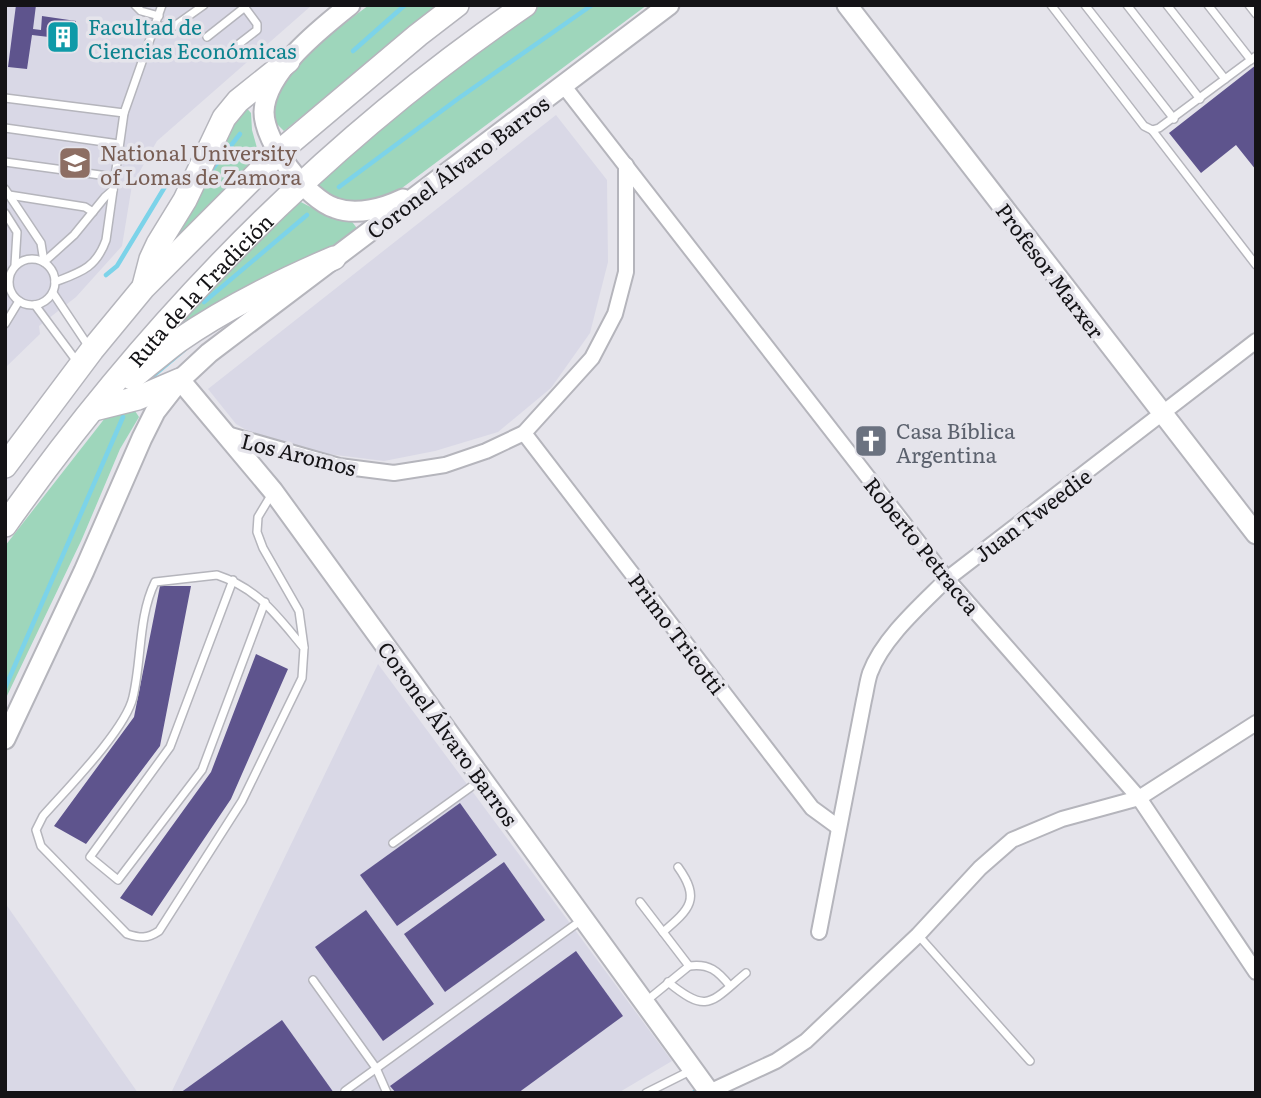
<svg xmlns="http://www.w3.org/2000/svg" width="1261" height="1098" viewBox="0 0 1261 1098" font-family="Literata,serif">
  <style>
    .built { fill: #d9d8e6 }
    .green { fill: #9ed6bb }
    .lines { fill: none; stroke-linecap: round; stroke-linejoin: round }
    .stream { stroke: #7cd3e9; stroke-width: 4.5 }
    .building { fill: #5e548d }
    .lane-casing { stroke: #b5b5bc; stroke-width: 10 }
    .street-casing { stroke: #b5b5bc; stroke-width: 18 }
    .secondary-casing { stroke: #b5b5bc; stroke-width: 23 }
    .primary-casing { stroke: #b5b5bc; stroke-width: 26 }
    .lane { stroke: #fff; stroke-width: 7 }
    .street { stroke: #fff; stroke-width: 14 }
    .secondary { stroke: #fff; stroke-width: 19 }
    .primary { stroke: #fff; stroke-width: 23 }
    .labels { text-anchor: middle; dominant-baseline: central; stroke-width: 7; stroke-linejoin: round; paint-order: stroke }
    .culture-label { font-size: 21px; fill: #0d838f; stroke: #e5e4eb; text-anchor: start }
    .education-label { font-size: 21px; fill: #785e54; stroke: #e5e4eb; text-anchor: start }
    .street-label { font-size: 21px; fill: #141316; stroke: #e5e4eb }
    .worship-label { font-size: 21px; fill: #5b616d; stroke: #e5e4eb; text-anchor: start }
  </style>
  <rect width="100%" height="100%" fill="#e5e4eb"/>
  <g class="built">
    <polygon points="5,5 312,5 157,141 132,185 122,246 76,297 39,326 40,334 5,368"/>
    <polygon points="556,115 607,180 608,262 590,333 551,388 498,432 435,451 384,461 328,454 248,431 236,424 208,389"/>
    <polygon points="378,664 672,1061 618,1093 171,1093"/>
    <polygon points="5,903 138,1093 5,1093"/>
  </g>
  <g class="green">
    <path d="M369 5H438L284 131 269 116C272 108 274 98 278 90 294 61 342 25 369 5Z"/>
    <path d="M541 5H647L402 188C381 197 353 208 331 197 325 194 318 189 312 185L493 37Z"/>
    <polygon points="243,104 251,113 252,130 259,155 166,248"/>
    <polygon points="297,200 326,215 350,219 359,231 306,262 181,326 176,322"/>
    <polygon points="128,408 135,411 139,417 120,449 82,539 5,700 5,546 105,418"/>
  </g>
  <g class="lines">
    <g class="stream">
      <polyline points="353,51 405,5"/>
      <polyline points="210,172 240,134"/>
      <polyline points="339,187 459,98 592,5"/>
      <polyline points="106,275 117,266 166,185 177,180"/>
      <polyline points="204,302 307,215"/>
      <polyline points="154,375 185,349"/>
      <polyline points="5,688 123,417"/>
      <polyline points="693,1093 696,1091"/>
    </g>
  </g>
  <g class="building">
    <polygon points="16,5 36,5 33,29 41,30 42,16 76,21 74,40 32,35 27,69 8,67"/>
    <polygon points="1256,65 1256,170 1236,145 1201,173 1169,133"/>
    <polygon points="160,586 191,586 160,746 86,844 54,826 134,717"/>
    <polygon points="256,654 288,669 231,799 152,916 120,898 211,772"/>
    <polygon points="460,803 497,855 397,926 360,875"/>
    <polygon points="504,862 545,920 445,992 404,934"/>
    <polygon points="366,910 434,1004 383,1041 315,947"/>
    <polygon points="576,951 623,1016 518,1093 396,1093 390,1086"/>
    <polygon points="282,1020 334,1093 180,1093"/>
  </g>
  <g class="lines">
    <defs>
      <g id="lane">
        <polyline points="135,5 141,11 159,16"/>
        <polyline points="1051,5 1144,126 1152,130 1159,128 1256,56"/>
        <polyline points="1085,5 1174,119"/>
        <polyline points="1127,5 1200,99"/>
        <polyline points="1167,5 1225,79"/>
        <polyline points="1208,5 1251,60"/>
        <polyline points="1249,5 1256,14"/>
        <polyline points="156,26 173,27 204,5"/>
        <polyline points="207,37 245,7"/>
        <polyline points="222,57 257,30 257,24 243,5"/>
        <polyline points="5,98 124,113"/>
        <polyline points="5,128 119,144"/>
        <polyline points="1152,130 1256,265"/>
        <polyline points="5,162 115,177"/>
        <polyline points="5,189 41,243 44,262"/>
        <polyline points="9,195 85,207 93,212"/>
        <polyline points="5,213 17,232 15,265"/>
        <circle cx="32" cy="282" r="23"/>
        <polyline points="44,262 74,235 105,197 113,190"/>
        <path d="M55 282C81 272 96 268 106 240L124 113 162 5"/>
        <polyline points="53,293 89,347"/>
        <polyline points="35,305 78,363"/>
        <polyline points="5,324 19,301"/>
        <polyline points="273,492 258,517 257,532 263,548 299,611 304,647"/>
        <path d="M217 575C259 589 277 616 304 648L302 678 242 801 159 931C147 939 140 938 127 934L41 846 36 830 43 816C67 789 126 729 133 697 142 659 138 617 155 582Z"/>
        <polyline points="233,580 170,747 90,857 118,880 202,770 265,602"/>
        <polyline points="393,843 482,779"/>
        <polyline points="640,902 689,966 645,1002"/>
        <path d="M663 932C690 909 701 899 678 867"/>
        <polyline points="918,935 1030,1061"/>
        <path d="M689 966C709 963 718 971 730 986"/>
        <polyline points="313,980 376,1068 387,1093"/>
        <path d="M668 982C708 1015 711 1002 746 973"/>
        <polyline points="345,1091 583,919"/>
        <polyline points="646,1093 692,1070"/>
      </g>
      <g id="street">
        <polyline points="563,85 947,579 1139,798 1256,972"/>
        <polyline points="524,433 812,808 838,827"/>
        <polyline points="227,434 339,466 394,473 445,465 486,451 524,433 592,358 615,314 626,272 626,165"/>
        <path d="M819 932 864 700C866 692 867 682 870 673 883 638 921 605 947 579L1256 341"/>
        <polyline points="709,1092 776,1061 806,1041 918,935 980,868 1012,840 1062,819 1139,798 1256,723"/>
      </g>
      <g id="secondary">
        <path d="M350 5C321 28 265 72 264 112 264 143 307 199 335 208 357 216 384 208 403 199"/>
        <polyline points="847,5 1256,534"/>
        <polyline points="180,380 273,491 710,1093"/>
        <polyline points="5,739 84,571 142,438 155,412 180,380 209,353 669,5"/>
      </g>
      <g id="primary">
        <polyline points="144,286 151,259 158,244 185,200 224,118 238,101 288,61"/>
        <path d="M132 378C147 366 162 353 178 341 226 308 280 281 334 258"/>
        <polyline points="94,409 138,398 180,380"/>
        <polyline points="5,466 92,350 144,287 278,153 418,35 457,5"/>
        <path id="s1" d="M5 525C147 324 321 145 525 5"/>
      </g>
    </defs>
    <use href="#lane" class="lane-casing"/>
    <use href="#street" class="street-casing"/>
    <use href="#secondary" class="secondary-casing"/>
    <use href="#primary" class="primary-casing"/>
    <use href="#lane" class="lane"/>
    <use href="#street" class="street"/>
    <use href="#secondary" class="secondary"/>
    <use href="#primary" class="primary"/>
  </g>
  <defs>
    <symbol id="building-square" viewBox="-11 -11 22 22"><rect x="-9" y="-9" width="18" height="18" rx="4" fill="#0f9aa8" stroke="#e5e4eb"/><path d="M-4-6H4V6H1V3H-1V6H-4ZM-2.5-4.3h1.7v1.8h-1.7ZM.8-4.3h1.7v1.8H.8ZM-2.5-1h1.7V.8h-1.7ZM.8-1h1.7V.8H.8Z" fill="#fff"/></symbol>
    <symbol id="university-square" viewBox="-11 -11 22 22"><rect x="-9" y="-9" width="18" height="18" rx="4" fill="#8d6e63" stroke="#e5e4eb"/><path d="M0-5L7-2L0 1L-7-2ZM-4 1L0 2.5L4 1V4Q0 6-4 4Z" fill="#fff"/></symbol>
    <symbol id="church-square" viewBox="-11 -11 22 22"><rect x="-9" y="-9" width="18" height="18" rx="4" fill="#6b7280" stroke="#e5e4eb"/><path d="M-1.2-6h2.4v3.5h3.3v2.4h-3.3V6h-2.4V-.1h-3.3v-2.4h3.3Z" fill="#fff"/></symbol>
  </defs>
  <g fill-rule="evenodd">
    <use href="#building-square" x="44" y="18" width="38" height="38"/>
    <use href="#university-square" x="56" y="144" width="38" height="38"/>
    <use href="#church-square" x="852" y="422" width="38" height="38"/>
  </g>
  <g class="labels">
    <g class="culture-label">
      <text x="88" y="25">Facultad de<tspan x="88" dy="24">Ciencias Económicas</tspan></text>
    </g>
    <g class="education-label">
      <text x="100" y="151">National University<tspan x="100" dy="24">of Lomas de Zamora</tspan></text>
    </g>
    <g class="street-label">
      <text transform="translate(457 166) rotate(-37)">Coronel Álvaro Barros</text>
      <text transform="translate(1051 270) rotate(53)">Profesor Marxer</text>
      <text stroke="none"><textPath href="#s1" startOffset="306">Ruta de la Tradición</textPath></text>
      <text transform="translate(299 453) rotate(14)">Los Aromos</text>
      <text transform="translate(1032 514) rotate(-37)">Juan Tweedie</text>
      <text transform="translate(923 545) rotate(51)">Roberto Petracca</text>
      <text transform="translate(678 633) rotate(53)">Primo Tricotti</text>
      <text transform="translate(449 733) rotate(54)">Coronel Álvaro Barros</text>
    </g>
    <g class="worship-label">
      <text x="896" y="429">Casa Bíblica<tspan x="896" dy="24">Argentina</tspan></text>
    </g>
  </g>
  <rect width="1261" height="1098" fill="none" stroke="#141316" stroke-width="14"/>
</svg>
